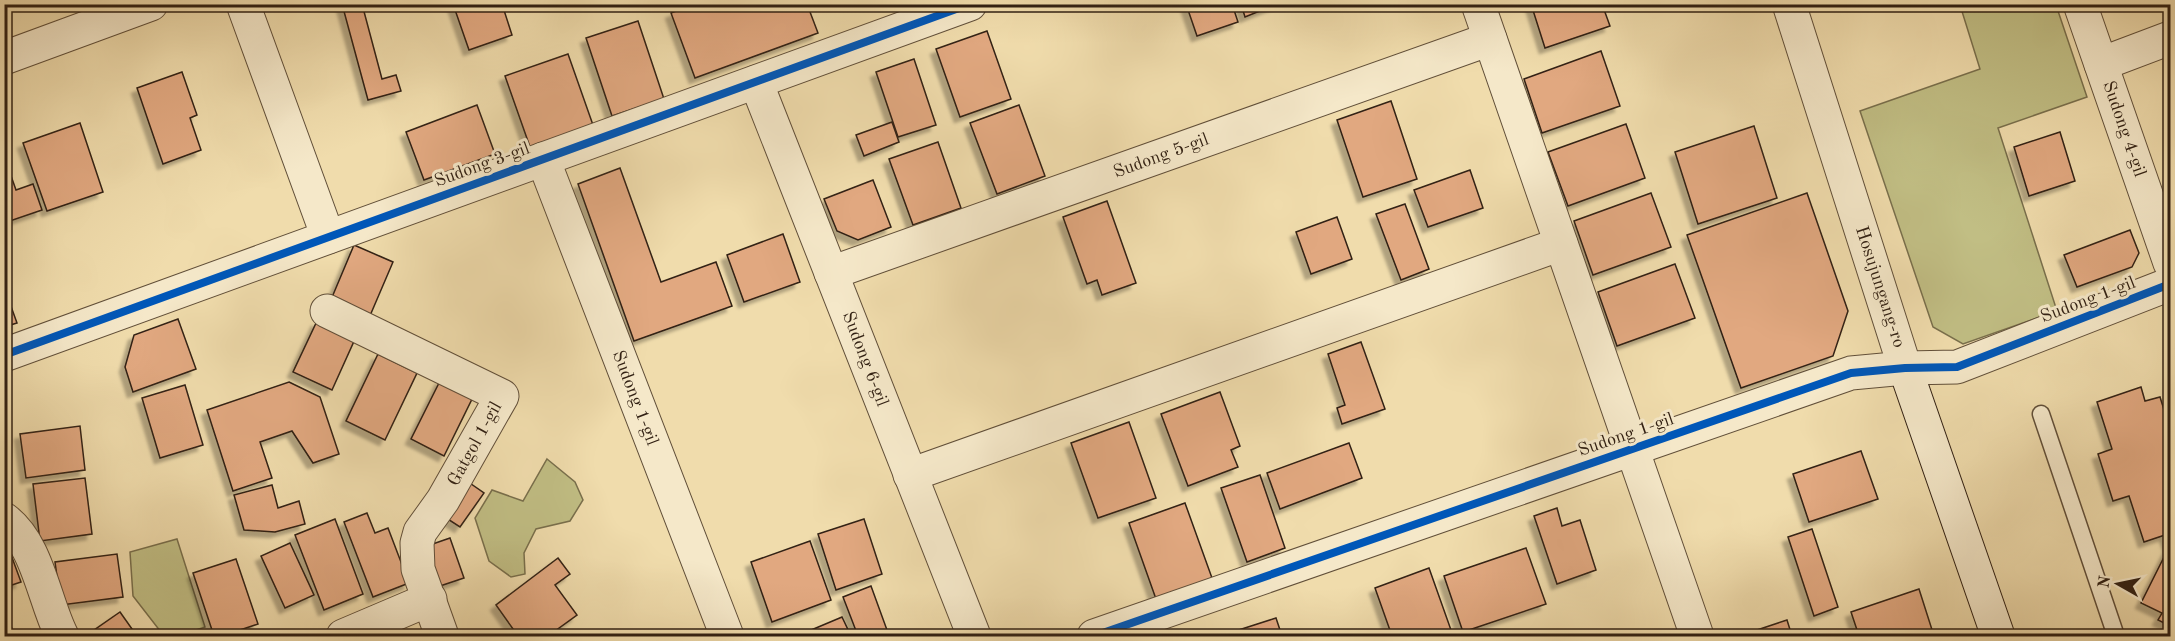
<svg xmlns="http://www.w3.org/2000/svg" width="2175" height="641" viewBox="0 0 2175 641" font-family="'Old Standard TT',serif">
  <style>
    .green { fill: #c1be84; stroke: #796f4c; stroke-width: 1.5 }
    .building { fill: #e1a880; stroke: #312013; stroke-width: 1.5; filter: url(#shadow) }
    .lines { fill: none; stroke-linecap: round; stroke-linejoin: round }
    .lane-casing { stroke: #614f39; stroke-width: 19 }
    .street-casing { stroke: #614f39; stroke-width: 35 }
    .secondary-casing { stroke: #312013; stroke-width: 35 }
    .lane { stroke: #f5e8c9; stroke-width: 16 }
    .street { stroke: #f5e8c9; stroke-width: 33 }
    .secondary { stroke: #f5e8c9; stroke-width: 33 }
    .cycleway-casing { stroke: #f5e8c9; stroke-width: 11 }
    .cycleway { stroke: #0057b8; stroke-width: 8 }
    .labels { text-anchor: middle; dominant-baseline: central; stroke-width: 6; stroke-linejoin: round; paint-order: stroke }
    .street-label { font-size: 18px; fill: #312013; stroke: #f5e8c9 }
  </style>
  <defs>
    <filter id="shadow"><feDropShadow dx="-5.5" dy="5.5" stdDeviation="1.5" flood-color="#0004"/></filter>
  </defs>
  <rect width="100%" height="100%" fill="#f0dcac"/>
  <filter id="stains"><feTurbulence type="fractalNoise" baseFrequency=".00333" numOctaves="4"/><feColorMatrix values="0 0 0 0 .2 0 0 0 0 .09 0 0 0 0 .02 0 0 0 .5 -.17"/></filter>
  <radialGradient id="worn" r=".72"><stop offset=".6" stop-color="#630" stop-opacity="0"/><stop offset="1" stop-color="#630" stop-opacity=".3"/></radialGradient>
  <g class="green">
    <polygon points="1960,5 2056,5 2087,97 1998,128 2057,311 1963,344 1933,327 1860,111 1980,69"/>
    <polygon points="547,459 575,482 583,500 570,521 536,529 524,553 525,574 511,577 489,561 475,518 492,490 523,501"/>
    <polygon points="177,539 205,627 178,636 164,636 133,596 130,552"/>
  </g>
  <g class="building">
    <polygon points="342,4 362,4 382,79 396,75 401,91 368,100"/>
    <polygon points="453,4 502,4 512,35 469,50"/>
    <polygon points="694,4 807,4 818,33 695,78 671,13"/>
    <polygon points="1186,4 1232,4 1238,22 1197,36"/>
    <polygon points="1241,4 1277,4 1245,17"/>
    <polygon points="1531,4 1602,4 1610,26 1545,48"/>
    <polygon points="638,21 664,99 612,116 586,38"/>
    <polygon points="987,31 1011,99 960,117 936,49"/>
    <polygon points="1601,51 1620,106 1542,133 1524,79"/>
    <polygon points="568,54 593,125 530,147 505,76"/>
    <polygon points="914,59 936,125 898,137 876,72"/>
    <polygon points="182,72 197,115 190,118 201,150 163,164 137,88"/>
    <polygon points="1391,101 1417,179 1363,197 1337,120"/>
    <polygon points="477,105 495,154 424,180 406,132"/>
    <polygon points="1019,105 1045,176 997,194 970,123"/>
    <polygon points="892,122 899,142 864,156 856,135"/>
    <polygon points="80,123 103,192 47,211 23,143"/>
    <polygon points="1626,124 1645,178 1568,206 1548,152"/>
    <polygon points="1754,126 1777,198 1698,224 1675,152"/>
    <polygon points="2060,132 2075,181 2029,196 2014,147"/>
    <polygon points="938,142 961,208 913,225 889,159"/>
    <polygon points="4,156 16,190 33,184 42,210 4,223"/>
    <polygon points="620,168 661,282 716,262 732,306 634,341 578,184"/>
    <polygon points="1470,170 1483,208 1428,227 1414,190"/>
    <polygon points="873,180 891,227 858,240 837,231 824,199"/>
    <polygon points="1651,193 1671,247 1593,275 1574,221"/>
    <polygon points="1807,193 1848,311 1833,356 1741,388 1687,235"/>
    <polygon points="1107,201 1136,283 1102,295 1097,280 1087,284 1063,217"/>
    <polygon points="1405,204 1429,269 1401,280 1376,214"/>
    <polygon points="1337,217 1352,259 1311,274 1296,232"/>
    <polygon points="2130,230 2139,253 2132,267 2077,287 2064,255"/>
    <polygon points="783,234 800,282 744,302 727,255"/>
    <polygon points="354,245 393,262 369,318 330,302"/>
    <polygon points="1675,264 1695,318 1617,346 1598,292"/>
    <polygon points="4,287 17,323 4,327"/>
    <polygon points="178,319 196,369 133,392 125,367 134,335"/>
    <polygon points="317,321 355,339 332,390 293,372"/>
    <polygon points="1361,342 1385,409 1342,424 1337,408 1345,405 1328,354"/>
    <polygon points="378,354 417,373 385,440 346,421"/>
    <polygon points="441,379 474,395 444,456 411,439"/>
    <polygon points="289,382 320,397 339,454 313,463 292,431 260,442 272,478 233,491 207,410"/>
    <polygon points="185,385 203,445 160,458 142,398"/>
    <polygon points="2141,387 2145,401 2160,397 2170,429 2170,626 2158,620 2162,613 2141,603 2169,547 2165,535 2144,542 2129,496 2113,501 2098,454 2112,449 2097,402"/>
    <polygon points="1220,392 1240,446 1231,450 1238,467 1188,486 1161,414"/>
    <polygon points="1129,422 1156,498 1098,518 1071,443"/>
    <polygon points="80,426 85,470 26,478 20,434"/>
    <polygon points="1349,443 1362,478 1280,509 1267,473"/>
    <polygon points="1861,451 1878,499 1809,522 1793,474"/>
    <polygon points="1260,475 1285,548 1247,562 1221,488"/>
    <polygon points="85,478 92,534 40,541 33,484"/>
    <polygon points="464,479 484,493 460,527 440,514"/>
    <polygon points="272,485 278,508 299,501 305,524 275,532 244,530 234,495"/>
    <polygon points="1185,503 1212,578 1156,599 1129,523"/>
    <polygon points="1557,508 1562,526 1580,520 1596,570 1557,584 1534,516"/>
    <polygon points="367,513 375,533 388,528 409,583 373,597 344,522"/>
    <polygon points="335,519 363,594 324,610 295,535"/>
    <polygon points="864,519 882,574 836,590 818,534"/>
    <polygon points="1812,529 1838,607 1814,616 1788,537"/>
    <polygon points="450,538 464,578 437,587 424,547"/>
    <polygon points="810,541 831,600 772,622 751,562"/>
    <polygon points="290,543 314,595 285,608 261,556"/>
    <polygon points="1526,548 1546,604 1463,632 1444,576"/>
    <polygon points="10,552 21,582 6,587 4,554"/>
    <polygon points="117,554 123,597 61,605 55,562"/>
    <polygon points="558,558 570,574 555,585 577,615 548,636 518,636 496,605"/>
    <polygon points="236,559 258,624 222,636 214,636 193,573"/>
    <polygon points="1429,568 1451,630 1433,636 1392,636 1375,588"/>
    <polygon points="871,586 887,630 869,636 858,636 843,597"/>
    <polygon points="1919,589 1934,636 1859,636 1851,612"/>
    <polygon points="4,609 15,636 4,636"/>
    <polygon points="120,612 137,636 87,636 87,635"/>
    <polygon points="842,617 851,636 797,636"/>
    <polygon points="1276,618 1282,636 1220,636"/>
    <polygon points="1787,620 1792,636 1739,636"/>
  </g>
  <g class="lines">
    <defs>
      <polyline id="lane" points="2041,414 2116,636"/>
      <g id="street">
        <polyline points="243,4 328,237"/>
        <polyline points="1478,4 1697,636"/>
        <polyline points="1789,4 1905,368"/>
        <polyline points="2080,4 2170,263"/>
        <polyline points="4,58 151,4"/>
        <polyline points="2101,64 2170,38"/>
        <polyline points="756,82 974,636"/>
        <polyline points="543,159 727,636"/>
        <polyline points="831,273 1490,39"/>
        <polyline points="327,311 502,396 443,500 420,532 417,543 418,569 442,636"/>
        <polyline points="4,355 970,4"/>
        <polyline points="910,475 1561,244"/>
        <path d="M4 519C38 544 44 601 62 636"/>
        <polyline points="343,636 430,599"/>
        <polyline points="1094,636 1851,373 1905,368 1957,367 2170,284"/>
      </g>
      <polyline id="secondary" points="1905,368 1998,636"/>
    </defs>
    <use href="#lane" class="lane-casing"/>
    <use href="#street" class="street-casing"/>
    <use href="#secondary" class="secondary-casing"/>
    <use href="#lane" class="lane"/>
    <use href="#street" class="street"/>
    <use href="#secondary" class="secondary"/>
    <defs>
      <g id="cycleway">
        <polyline points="4,355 970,4"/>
        <polyline points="1094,636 1851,373 1905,368 1957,367 2170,284"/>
      </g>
    </defs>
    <use href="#cycleway" class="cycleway-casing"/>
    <use href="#cycleway" class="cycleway"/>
  </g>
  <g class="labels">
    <g class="street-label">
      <text transform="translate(2124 129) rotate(71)">Sudong 4-gil</text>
      <text transform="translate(1161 156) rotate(-20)">Sudong 5-gil</text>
      <text transform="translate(482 165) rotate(-20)">Sudong 3-gil</text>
      <text transform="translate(1880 287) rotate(72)">Hosujungang-ro</text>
      <text transform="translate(2088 300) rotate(-21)">Sudong 1-gil</text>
      <text transform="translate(865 359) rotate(69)">Sudong 6-gil</text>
      <text transform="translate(635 398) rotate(69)">Sudong 1-gil</text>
      <text transform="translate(1626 435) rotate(-19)">Sudong 1-gil</text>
      <text transform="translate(475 444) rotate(-61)">Gatgol 1-gil</text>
    </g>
  </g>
  <rect width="2175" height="641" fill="none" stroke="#f0dcac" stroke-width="24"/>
  <rect x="6" y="6" width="2163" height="629" fill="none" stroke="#312013" stroke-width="3"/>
  <rect x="12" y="12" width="2151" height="617" fill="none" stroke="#312013" stroke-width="1.5"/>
  <g transform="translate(2118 584) rotate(279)" stroke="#f5e8c9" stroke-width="4.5" paint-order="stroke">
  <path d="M0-4.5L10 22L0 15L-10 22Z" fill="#312013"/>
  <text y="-9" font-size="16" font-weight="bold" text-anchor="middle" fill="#312013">N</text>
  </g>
  <rect width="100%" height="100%" filter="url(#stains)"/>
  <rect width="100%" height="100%" fill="url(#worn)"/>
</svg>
